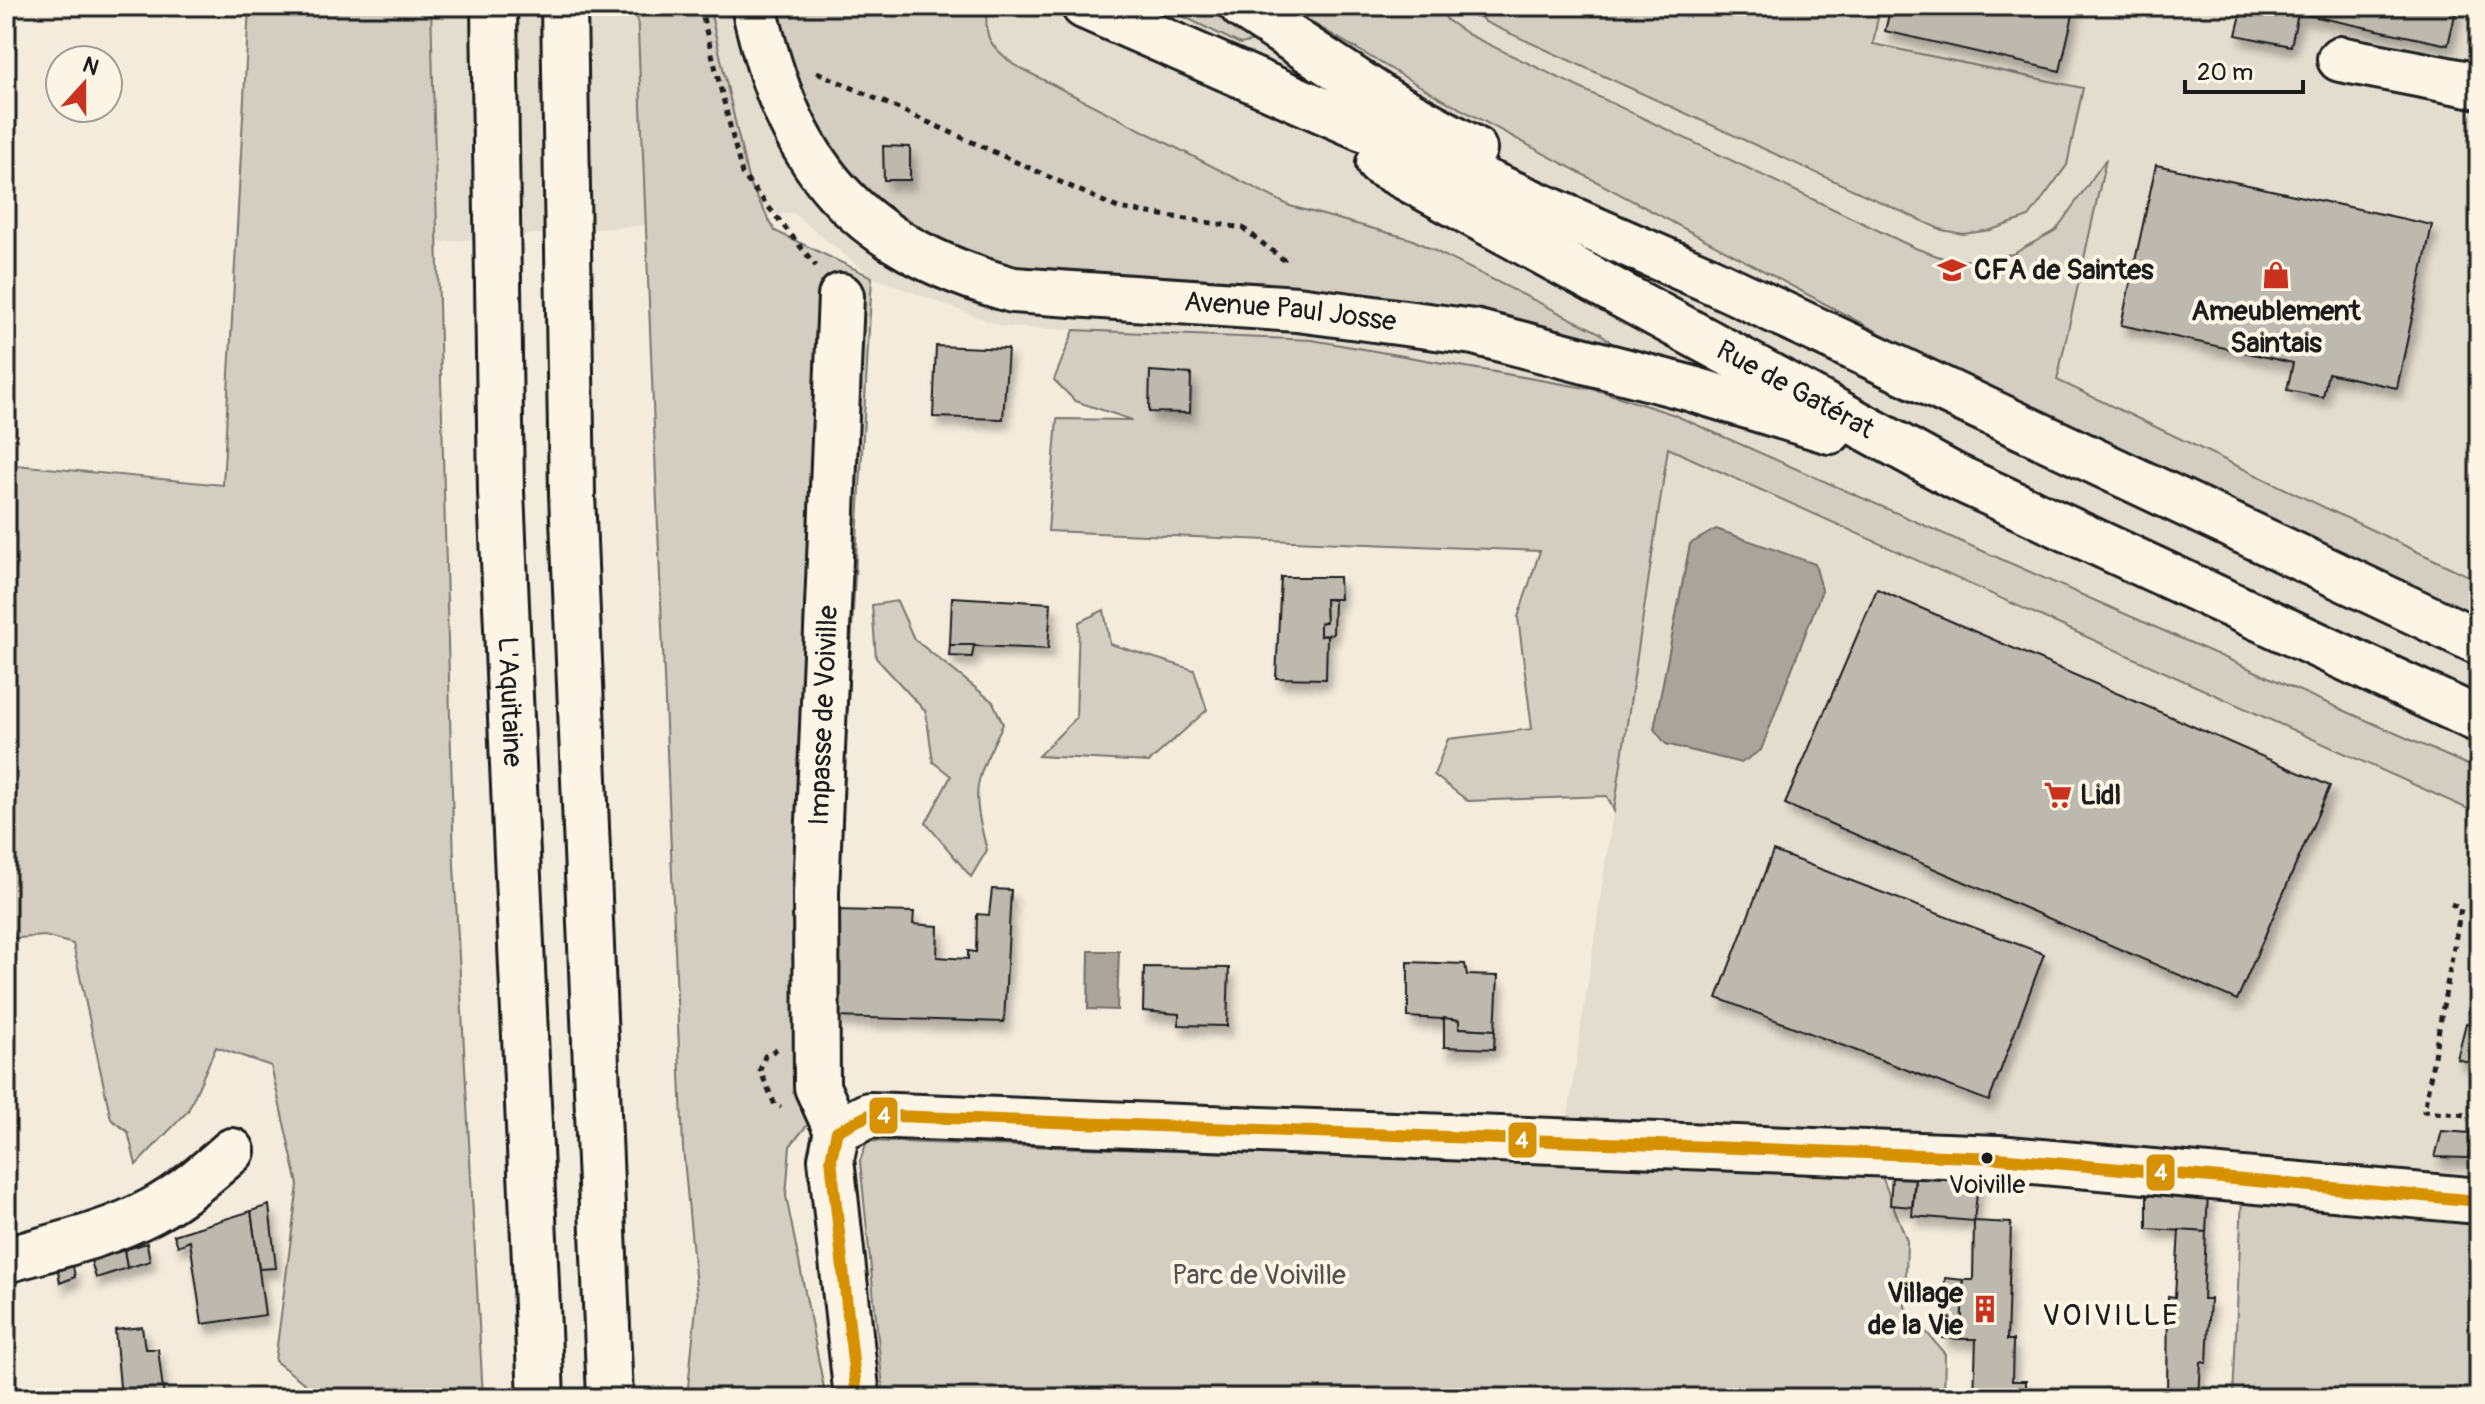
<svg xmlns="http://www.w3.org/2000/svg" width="2485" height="1404" viewBox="0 0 2485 1404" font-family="Pangolin,sans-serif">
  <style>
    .built { fill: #e3ddcf }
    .green { fill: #d3cec1; stroke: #78756e; stroke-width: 2 }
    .water { fill: #aaa59b; stroke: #716e68; stroke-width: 2 }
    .building { fill: #beb9ae; stroke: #1c1c1c; stroke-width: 2; filter: url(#shadow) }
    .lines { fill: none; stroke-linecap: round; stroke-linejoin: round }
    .minor-casing { stroke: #1c1c1c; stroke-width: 50 }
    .major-casing { stroke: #1c1c1c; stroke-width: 50 }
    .highway-casing { stroke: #1c1c1c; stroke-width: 50 }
    .path { stroke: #1c1c1c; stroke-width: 5; stroke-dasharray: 6 6; stroke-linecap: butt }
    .minor { stroke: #fcf5e5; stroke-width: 44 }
    .major { stroke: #fcf5e5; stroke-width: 44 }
    .highway { stroke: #fcf5e5; stroke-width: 44 }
    .bus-1-casing { stroke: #fcf5e5; stroke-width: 18 }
    .bus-1 { stroke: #d69104; stroke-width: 12 }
    .bus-dot { fill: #1c1c1c; stroke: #fcf5e5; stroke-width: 3 }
    .labels { text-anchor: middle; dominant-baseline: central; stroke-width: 8; stroke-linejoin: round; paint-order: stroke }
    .bus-label { font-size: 26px; fill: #1c1c1c; stroke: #fcf5e5 }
    .poi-label { font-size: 28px; font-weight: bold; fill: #1c1c1c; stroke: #fcf5e5; text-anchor: start }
    .street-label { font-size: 28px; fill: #1c1c1c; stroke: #fcf5e5 }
    .park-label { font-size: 28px; fill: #53514e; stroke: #fcf5e5 }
    .neighbourhood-label { font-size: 30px; letter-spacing: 2px; fill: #1c1c1c; stroke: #fcf5e5 }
    .line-badge { stroke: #fcf5e5; stroke-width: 3 }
    .badge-label { font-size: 22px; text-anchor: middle; font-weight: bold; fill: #fff }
  </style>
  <defs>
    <filter id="shadow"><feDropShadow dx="5" dy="9" stdDeviation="4" flood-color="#0004"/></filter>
  </defs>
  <rect width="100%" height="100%" fill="#f3ecdd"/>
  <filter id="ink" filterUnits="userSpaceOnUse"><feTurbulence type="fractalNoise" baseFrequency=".0125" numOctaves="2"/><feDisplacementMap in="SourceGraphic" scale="16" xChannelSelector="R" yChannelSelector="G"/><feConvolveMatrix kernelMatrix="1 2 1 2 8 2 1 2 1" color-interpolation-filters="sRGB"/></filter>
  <g filter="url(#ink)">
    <polygon class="built" points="415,6 2479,6 2479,1211 1881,1174 1561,1163 1672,414 1597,390 1312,340 1004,327 872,277 793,213 417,244"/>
    <g class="green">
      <polygon points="249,6 431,6 454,865 483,1398 324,1398 275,1361 298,1185 271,1066 216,1047 188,1111 136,1165 128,1132 111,1119 73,944 45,936 6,939 6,464 223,485"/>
      <polygon points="637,6 709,6 749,183 775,231 872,277 836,910 835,1017 840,1085 790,1146 786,1196 826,1398 687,1398 697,1297 683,1148"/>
      <path d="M780 6H987C984 41 989 43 1014 65L1290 206 1411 239 1600 333 1614 345 1600 348 1476 311 1350 293 1143 282 988 263 905 227 837 161 799 102 781 28Z"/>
      <polygon points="1162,6 1205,6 1255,41 1240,44"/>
      <polygon points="1284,6 1439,6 1447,20 1469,35 1915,248 1954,262 2013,254 2056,230 2106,159 2057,380 2479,581 2479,620 2022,409 1442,99"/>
      <polygon points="1470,6 1880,6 1873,44 2083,88 2067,165 2029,217 1991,230 1963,234 1942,230 1485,22"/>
      <polygon points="1074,330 1312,340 1597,390 1672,414 2479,770 2479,814 1668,448 1614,811 1607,796 1468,801 1434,775 1448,739 1532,729 1518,617 1540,551 1048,531 1057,419 1132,420 1075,401 1054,380"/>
      <path d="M897 601 914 639 993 702 1003 724C975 782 970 787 987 850L971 877 926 823 951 776 933 762 926 712 876 658 872 605Z"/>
      <polygon points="1104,610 1110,644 1194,670 1207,710 1149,762 1038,756 1076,718 1079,622"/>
      <polygon points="867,1141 1881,1174 1907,1241 1905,1307 1945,1354 1944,1398 884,1398 860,1161"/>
      <polygon points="2242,1198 2479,1221 2479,1398 2233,1398"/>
    </g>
    <g class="water">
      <polygon points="1716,529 1815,564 1822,590 1761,750 1741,763 1666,744 1654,729 1690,544"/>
      <polygon points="1089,951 1119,951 1117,1010 1088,1009"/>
    </g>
    <g class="building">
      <polygon points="1891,6 2075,6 2060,71 1885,31"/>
      <polygon points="2243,6 2457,6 2448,45 2298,13 2291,46 2236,35"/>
      <polygon points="883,146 910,147 910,180 884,180"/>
      <polygon points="2156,165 2432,225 2397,388 2328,373 2323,397 2287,390 2293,363 2121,325"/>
      <polygon points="936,346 1008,349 1003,419 933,417"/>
      <polygon points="1150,371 1191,374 1190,413 1149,412"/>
      <polygon points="1281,577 1339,577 1340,599 1325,599 1326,622 1320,623 1320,636 1327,635 1326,679 1276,678"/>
      <polygon points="1877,589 2330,786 2237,1000 1785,804"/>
      <polygon points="952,597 1051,603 1048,649 950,645"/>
      <polygon points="1325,599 1334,600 1333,634 1320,636 1320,623 1326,622"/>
      <polygon points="950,645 974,645 972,657 949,656"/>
      <polygon points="1773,851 2044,954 1989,1101 1717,998"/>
      <polygon points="992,889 1011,890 1004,1022 835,1017 836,910 914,912 913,924 938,926 937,957 968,959 968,951 976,952 977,914 989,915"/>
      <polygon points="1408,962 1465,964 1467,975 1498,976 1495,1030 1459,1028 1459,1020 1408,1017"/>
      <polygon points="1144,967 1229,968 1227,1026 1179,1025 1179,1014 1143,1011"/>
      <polygon points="1444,1018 1459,1020 1459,1028 1495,1030 1494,1049 1444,1047"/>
      <polygon points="2466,1023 2479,1026 2472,1063 2457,1059"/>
      <polygon points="2442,1131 2470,1133 2468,1158 2435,1157"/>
      <polygon points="1916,1169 1979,1175 1974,1221 1912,1216"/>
      <polygon points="1892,1175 1915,1177 1912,1207 1890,1205"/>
      <polygon points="2147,1191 2208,1194 2206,1232 2147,1229"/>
      <polygon points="269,1205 276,1268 259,1269 251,1211"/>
      <polygon points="251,1211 265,1315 202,1324 190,1241 178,1246 174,1235"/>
      <polygon points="1974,1221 2011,1223 2007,1340 2013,1340 2012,1381 2026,1381 2026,1398 1974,1398 1976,1339 1961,1339 1963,1280 1973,1280"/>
      <polygon points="2179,1230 2206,1232 2203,1299 2210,1299 2207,1363 2201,1362 2199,1398 2167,1398 2168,1296 2175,1297"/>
      <polygon points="147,1243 150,1261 127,1268 124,1250"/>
      <polygon points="124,1250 127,1268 96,1278 91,1261"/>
      <polygon points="73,1266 75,1277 60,1283 58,1271"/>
      <polygon points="1945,1278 1963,1280 1961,1339 1943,1338"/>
      <polygon points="142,1327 145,1349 158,1349 164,1398 121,1398 115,1330"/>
    </g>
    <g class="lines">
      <defs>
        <g id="minor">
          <polyline points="2340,59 2479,86"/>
          <path id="s1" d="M837 1131 817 1087 816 893 841 296"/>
          <path d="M6 1260C55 1246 107 1235 152 1211 182 1195 207 1173 232 1151"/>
          <polyline points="857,1398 831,1159 837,1131 869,1115 1998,1158 2479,1201"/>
        </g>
        <g id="major">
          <path id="s2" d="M754 6C789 166 853 245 1013 290L1297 309 1474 332 1689 388 1830 431"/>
          <polyline points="1084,6 1710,280 2479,642"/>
          <polyline points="1242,6 1388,102 1474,149"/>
          <path id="s3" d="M1379 163 1956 477 2479 720"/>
        </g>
        <g id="highway">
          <path id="s4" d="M494 6 501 492 541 1398"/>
          <polyline points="564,6 572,494 610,1398"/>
        </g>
      </defs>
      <use href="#minor" class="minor-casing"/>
      <use href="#major" class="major-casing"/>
      <use href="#highway" class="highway-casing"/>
      <g class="path">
        <polyline points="700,6 742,174 816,266"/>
        <polyline points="817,72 1118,208 1243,228 1284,260 1285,266"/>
        <polyline points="2451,904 2461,908 2424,1111 2479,1116"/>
        <polyline points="777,1049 765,1056 760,1070 775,1105 781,1107"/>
      </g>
      <use href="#minor" class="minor"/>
      <use href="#major" class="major"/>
      <use href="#highway" class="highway"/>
      <defs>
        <polyline id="bus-1" points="857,1398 831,1159 837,1131 869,1115 1998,1158 2479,1201"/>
      </defs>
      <use href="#bus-1" class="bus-1-casing"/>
      <use href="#bus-1" class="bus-1"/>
    </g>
  </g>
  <defs>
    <symbol id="university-bare" viewBox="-9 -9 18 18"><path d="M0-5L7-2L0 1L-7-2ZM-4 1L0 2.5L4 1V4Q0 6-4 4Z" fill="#c8321e" stroke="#fcf5e5" stroke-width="2.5" paint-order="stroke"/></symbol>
    <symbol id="shop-bare" viewBox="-9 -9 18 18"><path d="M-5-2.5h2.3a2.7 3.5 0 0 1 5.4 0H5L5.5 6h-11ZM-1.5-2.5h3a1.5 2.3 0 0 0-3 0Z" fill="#c8321e" stroke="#fcf5e5" stroke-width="2.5" paint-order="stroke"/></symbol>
    <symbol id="supermarket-bare" viewBox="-9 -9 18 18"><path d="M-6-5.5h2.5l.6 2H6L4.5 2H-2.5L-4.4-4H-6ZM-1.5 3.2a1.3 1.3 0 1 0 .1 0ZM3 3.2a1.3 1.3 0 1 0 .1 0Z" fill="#c8321e" stroke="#fcf5e5" stroke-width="2.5" paint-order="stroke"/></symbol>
    <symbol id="building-bare" viewBox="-9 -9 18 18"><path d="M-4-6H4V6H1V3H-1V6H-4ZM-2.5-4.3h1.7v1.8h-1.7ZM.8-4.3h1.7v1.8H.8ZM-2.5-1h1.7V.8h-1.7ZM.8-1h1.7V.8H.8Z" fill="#c8321e" stroke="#fcf5e5" stroke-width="2.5" paint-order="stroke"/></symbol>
  </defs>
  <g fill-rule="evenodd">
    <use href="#university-bare" x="1932" y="250" width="40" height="40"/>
    <use href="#shop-bare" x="2256" y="255" width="40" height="40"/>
    <use href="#supermarket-bare" x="2038" y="775" width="40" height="40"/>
    <use href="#building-bare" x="1965" y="1289" width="40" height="40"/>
  </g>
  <circle class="bus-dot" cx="1987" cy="1158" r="7"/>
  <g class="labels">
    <g class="bus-label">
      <text x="1987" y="1185">Voiville</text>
    </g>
    <g class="poi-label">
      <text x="1974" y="270">CFA de Saintes</text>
      <text x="2276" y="311" text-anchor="middle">Ameublement<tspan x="2276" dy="32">Saintais</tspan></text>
      <text x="2080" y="795">Lidl</text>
      <text x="1963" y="1293" text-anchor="end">Village<tspan x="1963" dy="32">de la Vie</tspan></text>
    </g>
    <g class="street-label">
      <text stroke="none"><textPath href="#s2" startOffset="688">Avenue Paul Josse</textPath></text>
      <text stroke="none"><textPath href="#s3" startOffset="474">Rue de Gatérat</textPath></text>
      <text stroke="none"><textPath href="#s4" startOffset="696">L'Aquitaine</textPath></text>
      <text stroke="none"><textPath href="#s1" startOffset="420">Impasse de Voiville</textPath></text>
    </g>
    <g class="park-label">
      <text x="1259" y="1275">Parc de Voiville</text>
    </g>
    <g class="neighbourhood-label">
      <text x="2111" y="1315">VOIVILLE</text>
    </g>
  </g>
  <g class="line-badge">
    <rect x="868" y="1096" width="31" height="39" rx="8" fill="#d69104"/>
    <rect x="1507" y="1121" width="31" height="38" rx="8" fill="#d69104"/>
    <rect x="2145" y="1153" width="31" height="39" rx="8" fill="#d69104"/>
  </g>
  <g class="badge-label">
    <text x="884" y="1123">4</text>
    <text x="1522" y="1148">4</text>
    <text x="2161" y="1180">4</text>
  </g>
  <rect width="2485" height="1404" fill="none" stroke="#fcf5e5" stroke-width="32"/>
  <rect x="16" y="16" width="2453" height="1372" fill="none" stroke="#1c1c1c" stroke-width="3" filter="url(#ink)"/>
  <g transform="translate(84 84) rotate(21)"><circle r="38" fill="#fcf5e5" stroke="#a29e95" stroke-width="2"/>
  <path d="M0-6L14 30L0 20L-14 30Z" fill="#c8321e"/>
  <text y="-12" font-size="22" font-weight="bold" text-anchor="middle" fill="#1c1c1c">N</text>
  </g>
  <path d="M2185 80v12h118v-12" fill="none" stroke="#1c1c1c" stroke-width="4"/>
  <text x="2197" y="80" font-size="24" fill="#1c1c1c" stroke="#fcf5e5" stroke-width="6" paint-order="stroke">20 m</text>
</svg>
